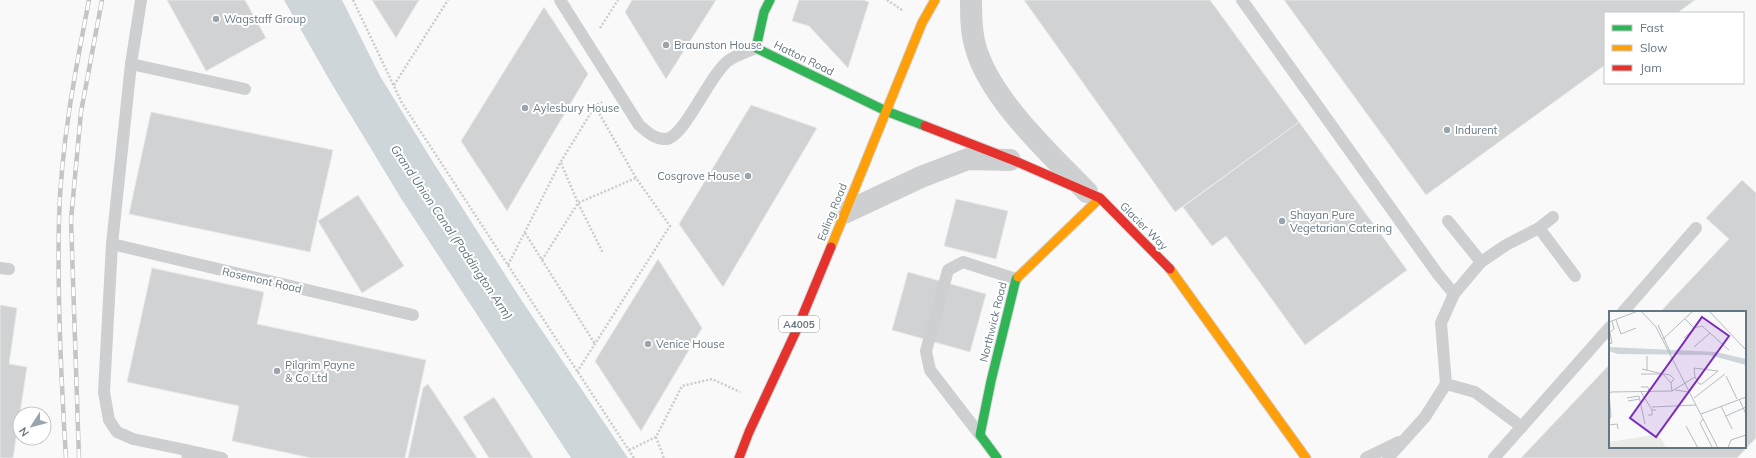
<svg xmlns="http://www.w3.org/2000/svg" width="1756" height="458" viewBox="0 0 1756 458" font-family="Mulish,sans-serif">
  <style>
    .water { fill: #ced6d9 }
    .building { fill: #d0d2d3; stroke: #e8e8e8 }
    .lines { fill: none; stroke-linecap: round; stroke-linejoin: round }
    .fast-casing { stroke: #d5d6d7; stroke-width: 11 }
    .slow-casing { stroke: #d5d6d7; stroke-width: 11 }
    .jam-casing { stroke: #d5d6d7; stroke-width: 11 }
    .path { stroke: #cbcccd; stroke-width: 2.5; stroke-dasharray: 2 2; stroke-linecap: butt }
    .lane { stroke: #cecfd0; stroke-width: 12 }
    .street { stroke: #cecfd0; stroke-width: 22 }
    .fast { stroke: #30b455; stroke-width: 9 }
    .slow { stroke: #ff9f0a; stroke-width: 9 }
    .jam { stroke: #e5322d; stroke-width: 9 }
    .rail-casing { stroke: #c3c5c6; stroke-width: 4.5 }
    .rail { stroke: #fff; stroke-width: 3; stroke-dasharray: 9; stroke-linecap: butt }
    .poi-dot { fill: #99a4ac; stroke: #fff; stroke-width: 1.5 }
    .labels { text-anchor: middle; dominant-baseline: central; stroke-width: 4; stroke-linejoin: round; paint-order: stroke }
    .shield { fill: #fff; stroke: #939fa8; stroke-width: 1 }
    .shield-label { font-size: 10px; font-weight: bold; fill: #657683 }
    .poi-label { font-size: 11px; fill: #657683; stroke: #fff; text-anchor: start }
    .street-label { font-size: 11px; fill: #657683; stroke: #fff }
    .water-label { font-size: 12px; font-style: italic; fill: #60757c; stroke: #fff }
    .inset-road { fill: none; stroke: #b5bdc3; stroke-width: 1 }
    .view { fill: #7b2cbf; fill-opacity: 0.15; stroke: #7b2cbf; stroke-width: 2 }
    .inset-edge { fill: none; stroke: #657683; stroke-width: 2 }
  </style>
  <rect width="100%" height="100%" fill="#f9f9f9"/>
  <polygon class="water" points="284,0 342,0 380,76 433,162 522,301 628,458 571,458 402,200 330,81"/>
  <g class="building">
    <polygon points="167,0 245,0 266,38 206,71"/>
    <polygon points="372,0 419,0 396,38"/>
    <polygon points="632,0 716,0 666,79 625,12"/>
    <polygon points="799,0 863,0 869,2 848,68 809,26 792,21"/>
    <polygon points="1024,0 1210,0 1299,122 1175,212"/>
    <polygon points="1284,0 1695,0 1677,13 1605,13 1605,65 1426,195"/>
    <polygon points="544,7 588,74 507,211 461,141"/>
    <polygon points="751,105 817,128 723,287 679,224"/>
    <polygon points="151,112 333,150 310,252 129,214"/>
    <polygon points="1299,122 1407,270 1305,345 1226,236 1212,246 1183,207"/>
    <polygon points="1742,180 1756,193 1756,438 1737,458 1521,458 1610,364 1610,447 1745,447 1745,312 1660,312 1729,239 1706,218"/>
    <polygon points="358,195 404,266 362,293 318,221"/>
    <polygon points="956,199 1008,211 996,259 944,246"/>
    <polygon points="658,259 702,328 641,431 595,361"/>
    <polygon points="152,268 264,292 257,324 426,360 405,458 311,458 232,441 239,406 127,382"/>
    <polygon points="908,272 986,294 970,352 892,330"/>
    <polygon points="0,305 17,308 9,364 27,367 13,458 0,458"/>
    <polygon points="428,384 477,458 408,458 423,388"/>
    <polygon points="494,397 533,458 489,458 463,417"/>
  </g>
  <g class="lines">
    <defs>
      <g id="fast">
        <polyline points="770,0 764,12 756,48 886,111 925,126"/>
        <polyline points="997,458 980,435 991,381 1016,279 1018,277"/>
      </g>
      <g id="slow">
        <polyline points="831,247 922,23 935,0"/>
        <polyline points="1170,269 1306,458"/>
        <polyline points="1018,277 1100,198"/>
      </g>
      <g id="jam">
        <polyline points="925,126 1015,161 1100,198 1170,269"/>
        <polyline points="739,458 749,432 797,329 831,247"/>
      </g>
    </defs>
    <use href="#fast" class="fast-casing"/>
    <use href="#slow" class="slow-casing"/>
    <use href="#jam" class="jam-casing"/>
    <g class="path">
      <polyline points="353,0 402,103 634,458"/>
      <polyline points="887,0 902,10"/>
      <polyline points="600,28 618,0"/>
      <polyline points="394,85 448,0"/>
      <polyline points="561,163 578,203 603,253"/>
      <polyline points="525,233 595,344"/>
      <polyline points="542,260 578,203 636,178"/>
      <polyline points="508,265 560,163 595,106 602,102"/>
      <polyline points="577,372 670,226 636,178 595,106"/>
      <polyline points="656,437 664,458"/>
      <polyline points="629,450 656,437 682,386 712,379 740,392"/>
    </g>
    <g class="lane">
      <polyline points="141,0 131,64 112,244 104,392 109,420 117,432 133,439 186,450 188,458"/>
      <path d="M560 0 639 125C646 131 655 140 666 139 684 138 710 74 728 61 736 55 747 52 756 48"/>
      <polyline points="1242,0 1437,273 1454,294"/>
      <polyline points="131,64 245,89"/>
      <polyline points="1448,221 1481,262 1506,245 1539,228 1575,276"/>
      <polyline points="1539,228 1553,217"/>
      <polyline points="112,244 413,315"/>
      <polyline points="0,268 9,269"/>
      <polyline points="1623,312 1696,228"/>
      <polyline points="1446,384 1475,392 1522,427"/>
      <polyline points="980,435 930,370 926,351 948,270 963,262 1016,279"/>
      <polyline points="186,450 222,458"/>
      <polyline points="1366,458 1399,442"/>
      <polyline points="1388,458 1425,417 1446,384 1441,323 1454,294 1481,262"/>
      <polyline points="1494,458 1610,327"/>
    </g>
    <g class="street">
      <path d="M971 0C971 15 971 31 975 45 988 97 1050 154 1087 192"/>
      <polyline points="844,213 921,177 968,159 1010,160"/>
    </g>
    <use href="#fast" class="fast"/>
    <use href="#slow" class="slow"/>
    <use href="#jam" class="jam"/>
    <defs>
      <g id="rail">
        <path d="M66 458C61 378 57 299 59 219 61 145 75 72 89 0"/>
        <polyline points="79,458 71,220 81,112 102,0"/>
      </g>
    </defs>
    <use href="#rail" class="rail-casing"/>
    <use href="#rail" class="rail"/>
  </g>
  <g class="poi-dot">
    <circle cx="216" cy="19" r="4"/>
    <circle cx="666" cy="45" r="4"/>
    <circle cx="525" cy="108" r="4"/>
    <circle cx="1447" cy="130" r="4"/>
    <circle cx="748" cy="176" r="4"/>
    <circle cx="1282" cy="221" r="4"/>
    <circle cx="648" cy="344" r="4"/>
    <circle cx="277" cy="371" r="4"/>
  </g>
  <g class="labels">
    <rect class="shield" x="779" y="316" width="40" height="16" rx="3"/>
    <g class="shield-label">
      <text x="799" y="324">A4005</text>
    </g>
    <g class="poi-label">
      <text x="224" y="19">Wagstaff Group</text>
      <text x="674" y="45">Braunston House</text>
      <text x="533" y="108">Aylesbury House</text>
      <text x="1455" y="130">Indurent</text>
      <text x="740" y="176" text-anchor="end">Cosgrove House</text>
      <text x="1290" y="215">Shayan Pure<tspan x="1290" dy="13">Vegetarian Catering</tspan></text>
      <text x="656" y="344">Venice House</text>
      <text x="285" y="365">Pilgrim Payne<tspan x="285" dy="13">&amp; Co Ltd</tspan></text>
    </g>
    <g class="street-label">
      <text transform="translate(804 58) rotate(26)">Hatton Road</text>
      <text transform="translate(832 212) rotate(-68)">Ealing Road</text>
      <text transform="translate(1144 226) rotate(45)">Glacier Way</text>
      <text transform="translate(262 280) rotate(13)">Rosemont Road</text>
      <text transform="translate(993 322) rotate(-76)">Northwick Road</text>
    </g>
    <g class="water-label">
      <text transform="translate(452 232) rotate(56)">Grand Union Canal (Paddington Arm)</text>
    </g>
  </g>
  <g transform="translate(1609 311)">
    <rect width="137" height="137" fill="#f9f9f9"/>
    <path d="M45 124 52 127 57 137H0V131Z" fill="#e8ebe6"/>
    <path d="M0 36 107 41 137 48V54L100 44 9 43 0 40Z" fill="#ced6d9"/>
    <path class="inset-road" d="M32 0 47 16 109 137M100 0 137 39M76 8 85 17 93 15 120 39M7 9 12 23 27 17M0 11 29 0M49 14 62 43M0 22 5 18 3 10M75 27 86 17M54 28 84 0M0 33 3 32 1 22M85 36 101 22M38 45V60M33 58 54 63 62 72 63 80M32 63H51M55 63 61 64 65 68 62 72M117 65 128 88M32 76H39L40 81M66 79 80 81M32 81 43 99M18 87 30 85 36 113M85 87 116 63M130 88 137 103M19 90 31 88M112 95 123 118M43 96 87 94M92 103 137 86M39 104H43V99H47M117 105 137 96M94 108 91 112 103 136M0 109 2 106 0 83 2 81 63 80 86 66 90 73H93L109 60 85 57 86 66M0 114 8 113 9 118M77 115 89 137M119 137 122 129 137 124"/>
    <path class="view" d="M93 6 120 25 47 126 21 107Z"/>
    <rect width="137" height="137" class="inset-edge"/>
  </g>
  <rect x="1604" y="12" width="140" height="72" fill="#ffffff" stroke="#c1c8cd"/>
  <rect x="1612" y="25" width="20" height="6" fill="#30b455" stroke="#c1c8cd"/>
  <text x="1640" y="32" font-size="12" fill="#657683">Fast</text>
  <rect x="1612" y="45" width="20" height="6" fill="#ff9f0a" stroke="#c1c8cd"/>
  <text x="1640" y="52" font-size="12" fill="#657683">Slow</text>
  <rect x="1612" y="65" width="20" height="6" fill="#e5322d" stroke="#c1c8cd"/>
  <text x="1640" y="72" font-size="12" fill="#657683">Jam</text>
  <g transform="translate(32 426) rotate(234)"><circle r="19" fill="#ffffff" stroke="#c1c8cd"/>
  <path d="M0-3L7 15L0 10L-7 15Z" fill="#99a4ac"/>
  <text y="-6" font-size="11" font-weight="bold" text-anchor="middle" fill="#657683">N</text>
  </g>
</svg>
